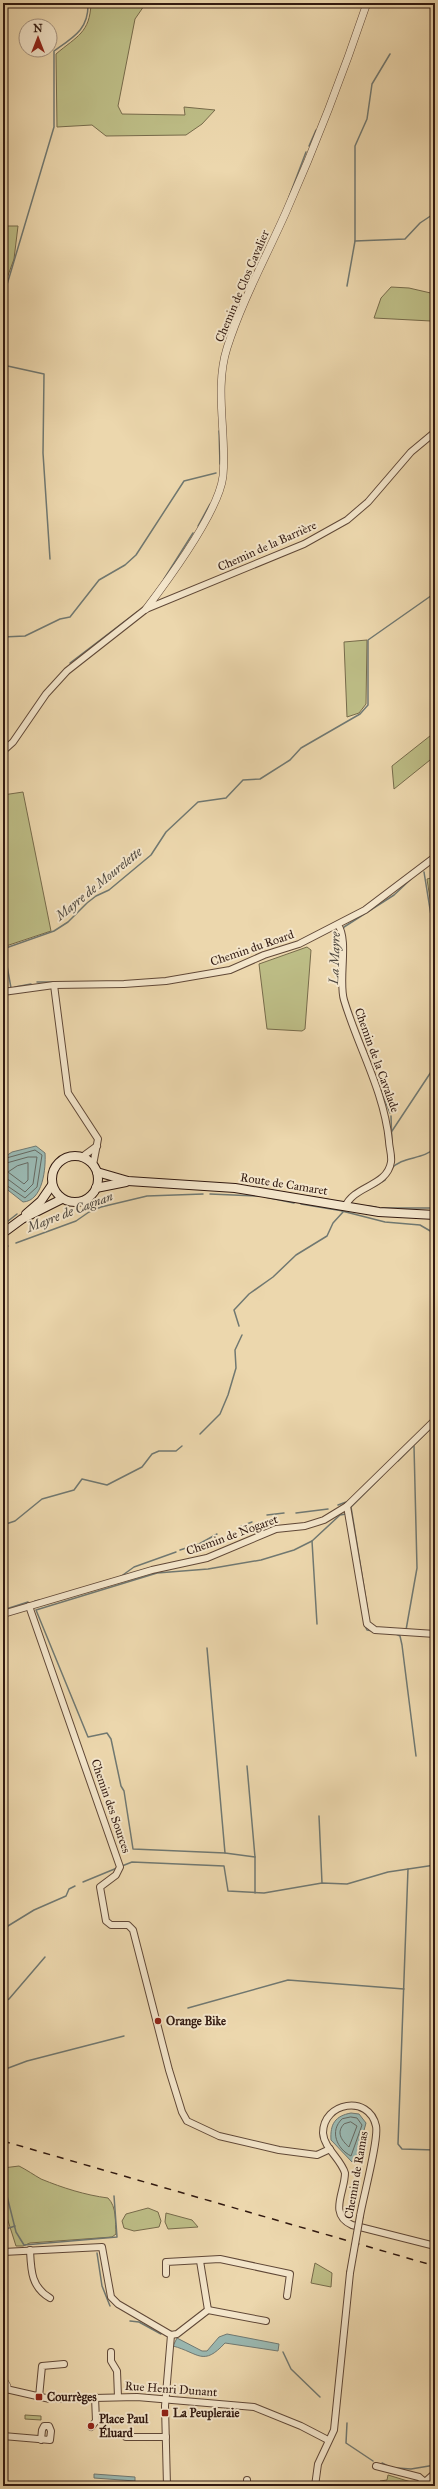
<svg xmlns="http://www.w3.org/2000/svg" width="438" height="2489" viewBox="0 0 438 2489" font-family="'IM FELL Great Primer',serif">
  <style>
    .green { fill: #bdbd86; stroke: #776b4b }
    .water { fill: #9ab8b1; stroke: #707871 }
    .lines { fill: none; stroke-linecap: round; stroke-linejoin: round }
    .shore { stroke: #666860; stroke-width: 1 }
    .stream { stroke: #707871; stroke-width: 1.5 }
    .minor-casing { stroke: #604837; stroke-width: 8 }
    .tertiary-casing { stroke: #604837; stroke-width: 8 }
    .secondary-casing { stroke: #311910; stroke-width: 10 }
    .minor { stroke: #f3e5ca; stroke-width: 6 }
    .tertiary { stroke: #f3e5ca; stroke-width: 7 }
    .secondary { stroke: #f3e5ca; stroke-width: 8 }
    .rail { stroke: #311910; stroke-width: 1.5; stroke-dasharray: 7 7; stroke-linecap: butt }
    .minor-bridge-casing { stroke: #604837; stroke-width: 8; stroke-linecap: butt }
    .minor-bridge { stroke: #f3e5ca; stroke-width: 6 }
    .poi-dot { fill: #8f2418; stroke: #f3e5ca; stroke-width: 1.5 }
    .labels { text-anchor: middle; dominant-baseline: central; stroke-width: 4; stroke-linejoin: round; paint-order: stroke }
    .street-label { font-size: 12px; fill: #311910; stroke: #f3e5ca }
    .poi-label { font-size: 12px; font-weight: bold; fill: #311910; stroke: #f3e5ca; text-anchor: start }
    .water-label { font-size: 13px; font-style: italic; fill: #504940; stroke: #f3e5ca }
  </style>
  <rect width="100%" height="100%" fill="#ecd7ad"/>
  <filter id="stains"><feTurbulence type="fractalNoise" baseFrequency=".005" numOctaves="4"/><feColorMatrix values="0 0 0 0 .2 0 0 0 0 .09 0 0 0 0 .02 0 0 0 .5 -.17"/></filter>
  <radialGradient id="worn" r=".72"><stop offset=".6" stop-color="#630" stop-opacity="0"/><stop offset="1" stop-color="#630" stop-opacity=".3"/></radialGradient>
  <g class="green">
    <path d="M91 3H146L135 19 118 106 122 114 185 115 184 107 215 110 202 124 186 135 106 136 92 125 57 127 56 54C77 36 90 33 91 3Z"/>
    <polygon points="3,226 18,226 14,259 3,289"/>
    <polygon points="391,287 409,288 435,294 435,316 431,321 374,318 381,298"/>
    <polygon points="367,640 366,704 359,713 347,717 344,642"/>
    <polygon points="435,732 435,756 394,789 392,766"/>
    <polygon points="23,792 51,931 3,947 3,795"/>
    <polygon points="435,877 435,932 427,879"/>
    <polygon points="307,947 311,950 305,1029 302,1031 267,1029 259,964"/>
    <path d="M19 2166C27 2170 34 2175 41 2179 63 2188 85 2195 108 2198 117 2207 115 2222 116 2234L112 2237 30 2243 23 2246H16L3 2205V2168Z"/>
    <polygon points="148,2208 158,2212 161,2221 159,2227 134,2231 124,2228 122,2221 126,2214"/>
    <polygon points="166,2213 192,2220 198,2227 168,2229 165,2222"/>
    <polygon points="315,2263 332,2273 331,2287 311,2283"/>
    <polygon points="25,2415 41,2416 41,2420 25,2419"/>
    <polygon points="388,2475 411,2482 416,2486 379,2486 380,2481 387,2480"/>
  </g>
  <g class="water">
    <path d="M36 1146 45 1153C46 1168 43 1201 23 1202L4 1187 3 1158 12 1152Z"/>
    <path d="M351 2113 359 2114 366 2123 356 2160 352 2162 331 2140C330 2124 335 2116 351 2113Z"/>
    <path d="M227 2334 279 2344 278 2351 225 2343C203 2367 199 2353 173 2346L177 2338 202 2351H207L219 2337Z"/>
    <polygon points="94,2474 135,2477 135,2481 94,2478"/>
  </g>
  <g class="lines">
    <g class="shore">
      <polyline points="3,1159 35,1150 42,1155 37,1187 25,1198 3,1183"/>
      <polygon points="28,1163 28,1180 24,1184 8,1172 17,1166"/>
      <polyline points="3,1164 28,1157 37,1157 33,1184 25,1192 9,1180 3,1178"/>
      <path d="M351 2117 357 2118 362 2125 351 2156C337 2149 329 2131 342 2119Z"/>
      <path d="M351 2122 357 2126 349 2147C341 2140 336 2132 344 2124Z"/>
    </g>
    <g class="stream">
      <polyline points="309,146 316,130"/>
      <polyline points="289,197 306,152"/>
      <polyline points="355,241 405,239 420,223 435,213"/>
      <polyline points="347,286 355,241 355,146 367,119 372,84 390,54"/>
      <path d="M3 298 54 127V51C74 37 89 29 88 3"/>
      <polyline points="3,365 44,374 43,453 50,559"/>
      <polyline points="219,431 220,464"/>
      <polyline points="198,526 210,504"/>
      <polyline points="164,579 193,533"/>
      <polyline points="3,637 25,636 60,619 70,617 99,580 125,565 136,555 184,481 216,473"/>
      <polyline points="70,663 137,612"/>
      <polyline points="424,872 435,940"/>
      <polyline points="343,930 344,927 394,895 411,879"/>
      <polyline points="3,949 54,931 68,922 87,903 96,896 109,890 151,855 166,832 198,802 226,798 243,780 260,779 290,760 301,748 360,714 368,705 368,640 435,593"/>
      <polyline points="4,949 11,988"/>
      <polyline points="340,967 341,997"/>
      <polyline points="37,982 72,982"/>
      <polyline points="15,987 31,984"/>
      <polyline points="358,1031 368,1057"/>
      <polyline points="378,1083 390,1113"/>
      <polyline points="391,1116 392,1146"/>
      <polyline points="392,1131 431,1072"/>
      <path d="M391 1169C402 1156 423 1160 435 1148"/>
      <polyline points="244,1186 331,1200"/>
      <polyline points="366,1191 385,1180 387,1176"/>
      <polyline points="210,1194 258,1196"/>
      <polyline points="265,1197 294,1203"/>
      <polyline points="301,1204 343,1211"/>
      <polyline points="368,1206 376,1207"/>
      <polyline points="382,1208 435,1208"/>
      <polyline points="342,1211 385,1222 420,1225 432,1232"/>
      <polyline points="3,1225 17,1214"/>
      <polyline points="16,1243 76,1221 89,1212 101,1207 147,1196 203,1194"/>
      <polyline points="3,1248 8,1246"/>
      <polyline points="239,1326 234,1310 249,1294 273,1277 296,1255 327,1236 333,1223 343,1212"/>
      <polyline points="200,1434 220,1414 228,1395 236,1368 235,1350 242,1335"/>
      <polyline points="398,1461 435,1424"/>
      <polyline points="338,1505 349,1501"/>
      <polyline points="296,1513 328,1509"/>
      <polyline points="267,1515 284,1513"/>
      <polyline points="3,1525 15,1521 42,1499 74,1490 82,1479 107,1485 142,1467 152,1454 159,1451 176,1451 182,1446"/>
      <polyline points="239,1527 252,1522"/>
      <polyline points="180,1550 199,1544 217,1534"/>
      <polyline points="120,1577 134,1567 176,1552"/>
      <polyline points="35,1601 40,1600"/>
      <polyline points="3,1610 28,1602"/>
      <polyline points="368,1612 351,1507 382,1476"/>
      <polyline points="317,1624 312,1541 340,1515 346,1514"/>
      <polyline points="365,1626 367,1630 373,1631"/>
      <polyline points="406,1630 417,1568 414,1446"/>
      <polyline points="396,1634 400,1636 402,1645 416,1756"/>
      <polyline points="207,1648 225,1853"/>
      <polyline points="247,1766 255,1857 255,1893"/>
      <polyline points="319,1816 322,1883"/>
      <polyline points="255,1857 225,1853 133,1849 124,1791 121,1786 111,1739 107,1733 88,1737 36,1610 157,1573 208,1569 261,1560 294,1550 312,1541"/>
      <polyline points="122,1866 132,1862 224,1866 228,1891 264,1893 322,1883 347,1884 388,1872 435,1865"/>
      <polyline points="408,1869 398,2144 402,2149 435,2150"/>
      <polyline points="83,1882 117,1868"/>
      <polyline points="3,1929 34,1910 66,1896 69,1889 75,1886"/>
      <polyline points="3,2002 9,1999 45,1957"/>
      <polyline points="188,2008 288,1980 404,1989"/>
      <polyline points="3,2070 27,2061 124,2036"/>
      <polyline points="3,2180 16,2232 24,2245 117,2237 114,2196"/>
      <polyline points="3,2230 15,2226"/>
      <polyline points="97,2253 102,2286 110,2306"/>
      <polyline points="130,2321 139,2322 161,2334"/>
      <polyline points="283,2352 291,2369 320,2397"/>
      <polyline points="347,2423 346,2443 373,2461"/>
      <polyline points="382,2463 390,2467"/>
      <polyline points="397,2468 411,2469 435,2465"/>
    </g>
    <defs>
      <g id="minor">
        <polyline points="3,751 13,742 46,694 67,671 146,609 304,544 347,520 368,502 411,452 435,432"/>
        <path d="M338 925C349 940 338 980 344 1000 358 1047 384 1091 389 1141 389 1147 392 1155 391 1162 387 1187 354 1185 345 1207"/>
        <polyline points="54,985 68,1093 98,1139 93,1165"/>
        <polyline points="3,992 54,985 124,984 166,981 230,970 264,955 299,944 365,910 435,857"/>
        <polyline points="82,1157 97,1146"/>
        <polyline points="347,1506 367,1624 375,1630 435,1634"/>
        <polyline points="29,1606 120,1867 116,1875 100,1887 106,1921 111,1925 128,1925 133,1930 169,2070 182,2112 187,2121 219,2136 279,2150 317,2155 330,2149"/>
        <polyline points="3,1614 152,1570 207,1558 276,1529 305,1526 324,1520 347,1506 435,1420"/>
        <path d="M360 2216C363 2198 379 2139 376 2126 369 2094 323 2102 323 2133 324 2148 341 2159 345 2173 345 2192 328 2214 352 2225L435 2246"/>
        <path d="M30 2250C31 2270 31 2287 50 2298"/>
        <polyline points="3,2252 102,2247 111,2297 118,2304 171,2335 165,2406 167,2486"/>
        <polyline points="166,2274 166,2262 220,2259 290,2274 287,2296"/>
        <polyline points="208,2310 266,2321"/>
        <polyline points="171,2335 177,2334 208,2310 200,2261"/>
        <polyline points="111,2352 111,2361 117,2371 118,2397"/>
        <polyline points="6,2389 50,2399 137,2397 254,2407 301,2426 328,2440"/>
        <polyline points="39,2397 42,2366 64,2364"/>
        <polyline points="91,2427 96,2421 95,2397"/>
        <polyline points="3,2436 50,2440 51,2431 49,2426 44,2426 42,2430 41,2440"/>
        <polyline points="126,2437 166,2437"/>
        <polyline points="376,2466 419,2477 425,2482"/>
        <polyline points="425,2482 435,2473"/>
        <polyline points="247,2486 247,2480"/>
        <polyline points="315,2486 318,2464 334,2430 350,2273"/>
      </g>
      <g id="tertiary">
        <path d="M146 609C168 580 219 511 223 476 227 434 214 389 227 348 242 301 266 257 286 212 316 144 343 74 367 3"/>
        <polyline points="3,2379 7,2386 3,2393"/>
      </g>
      <g id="secondary">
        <circle cx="75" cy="1179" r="23"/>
        <polyline points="97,1172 128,1181 235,1188 379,1212 435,1215"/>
        <polyline points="96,1188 126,1182"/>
        <polyline points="26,1214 41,1201 52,1185"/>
        <polyline points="3,1233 22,1219 62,1199"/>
      </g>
    </defs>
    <use href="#minor" class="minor-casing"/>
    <use href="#tertiary" class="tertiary-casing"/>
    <use href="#secondary" class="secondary-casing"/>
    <use href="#minor" class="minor"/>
    <use href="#tertiary" class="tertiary"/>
    <use href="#secondary" class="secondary"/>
    <polyline class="rail" points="3,2141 435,2266"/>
    <defs>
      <polyline id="minor-bridge" points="350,2273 360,2216"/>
    </defs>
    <use href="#minor-bridge" class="minor-bridge-casing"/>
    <use href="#minor-bridge" class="minor-bridge"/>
  </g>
  <g class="poi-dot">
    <circle cx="158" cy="2021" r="4"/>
    <rect x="35" y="2393" width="8" height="8" rx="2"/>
    <rect x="161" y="2409" width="8" height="8" rx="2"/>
    <circle cx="91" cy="2426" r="4"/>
  </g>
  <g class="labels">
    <g class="street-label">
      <text transform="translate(242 286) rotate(-67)">Chemin de Clos Cavalier</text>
      <text transform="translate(267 546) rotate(-24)">Chemin de la Barrière</text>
      <text transform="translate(252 948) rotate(-19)">Chemin du Roard</text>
      <text transform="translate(377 1060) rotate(70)">Chemin de la Cavalade</text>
      <text transform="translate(284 1184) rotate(9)">Route de Camaret</text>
      <text transform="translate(232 1535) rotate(-20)">Chemin de Nogaret</text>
      <text transform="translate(111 1806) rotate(71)">Chemin des Sources</text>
      <text transform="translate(356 2175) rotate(-80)">Chemin de Ramas</text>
      <text transform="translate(171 2389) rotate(4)">Rue Henri Dunant</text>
    </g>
    <g class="poi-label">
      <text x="166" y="2021">Orange Bike</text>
      <text x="47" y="2397">Courrèges</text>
      <text x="173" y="2413">La Peupleraie</text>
      <text x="99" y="2419">Place Paul<tspan x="99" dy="14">Éluard</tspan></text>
    </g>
    <g class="water-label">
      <text transform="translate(99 884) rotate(-39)">Mayre de Mourelette</text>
      <text transform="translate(335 958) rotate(-88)">La Mayre</text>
      <text transform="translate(70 1212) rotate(-21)">Mayre de Cagnan</text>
    </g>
  </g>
  <rect width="438" height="2489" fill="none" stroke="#ecd7ad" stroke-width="16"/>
  <rect x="4" y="4" width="430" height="2481" fill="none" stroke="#311910" stroke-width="2"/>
  <rect x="8" y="8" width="422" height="2473" fill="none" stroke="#311910"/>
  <g transform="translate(38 38)"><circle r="19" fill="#f3e5ca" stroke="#a59380"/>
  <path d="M0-3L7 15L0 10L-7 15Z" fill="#8f2418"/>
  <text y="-6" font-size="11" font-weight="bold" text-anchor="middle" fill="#311910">N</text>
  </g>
  <rect width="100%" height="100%" filter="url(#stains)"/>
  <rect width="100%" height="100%" fill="url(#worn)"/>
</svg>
